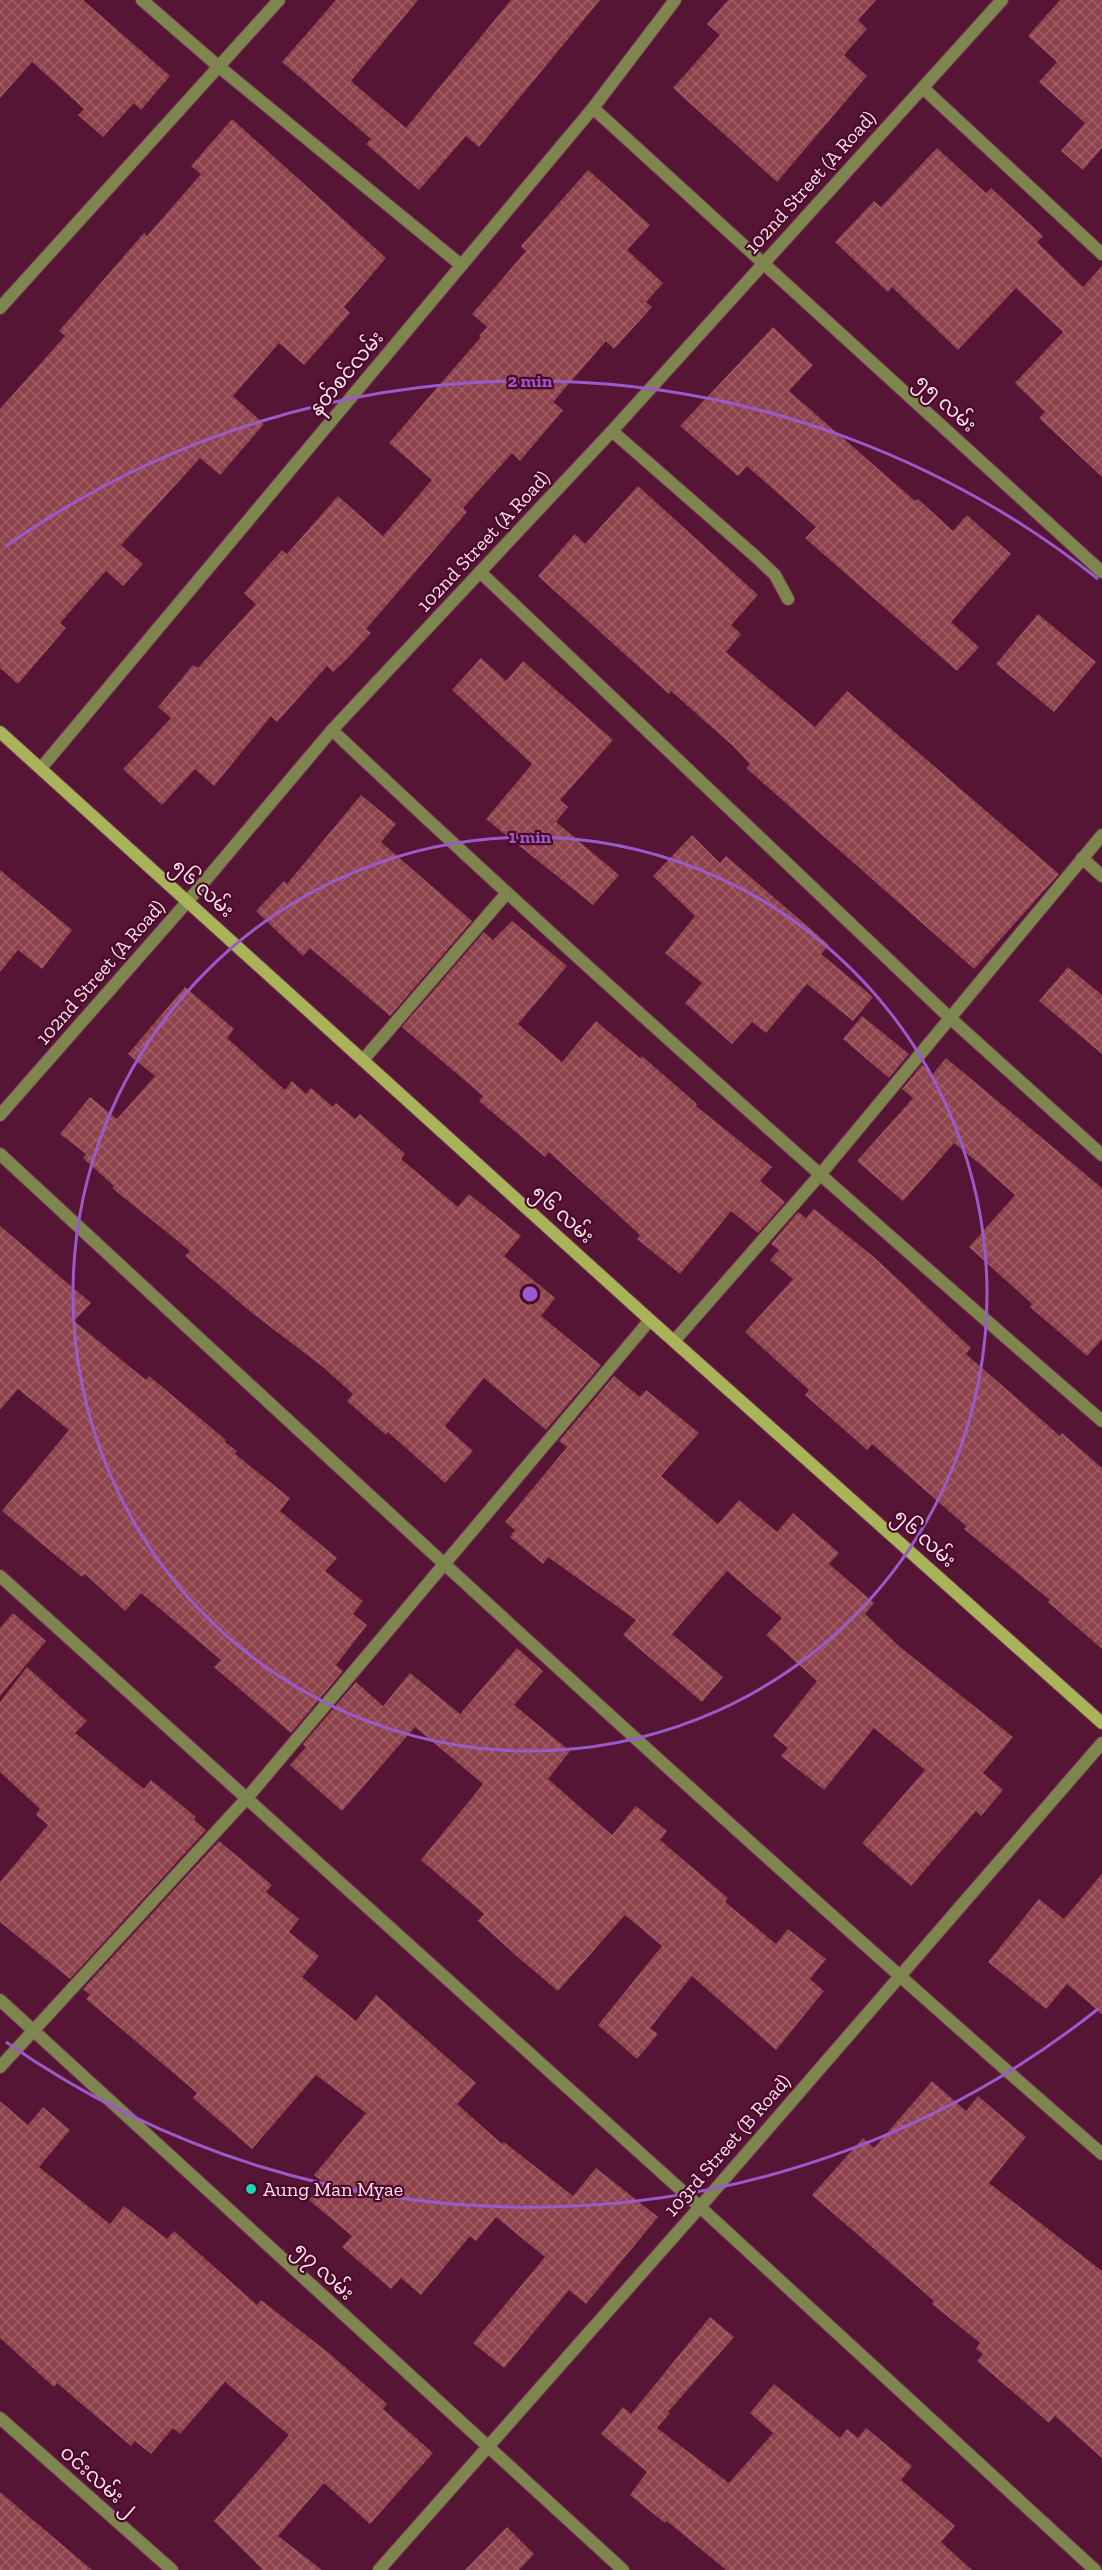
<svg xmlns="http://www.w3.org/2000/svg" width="1102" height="2570" viewBox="0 0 1102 2570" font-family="'Zilla Slab','Noto Sans Myanmar',serif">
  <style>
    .building { fill: url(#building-cross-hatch) }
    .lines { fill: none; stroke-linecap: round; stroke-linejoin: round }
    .street-casing { stroke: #713652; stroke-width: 14 }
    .secondary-casing { stroke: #713652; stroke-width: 14 }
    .street { stroke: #7e854f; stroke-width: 12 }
    .secondary { stroke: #a9b359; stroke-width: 12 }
    .ring { fill: none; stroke: #9b5aca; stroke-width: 3 }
    .poi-dot { fill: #1bd5b1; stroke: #4b082b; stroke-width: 2 }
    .labels { text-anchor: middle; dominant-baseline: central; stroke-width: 4.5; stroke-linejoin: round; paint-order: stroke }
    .street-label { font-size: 20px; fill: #fce2eb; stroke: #4b082b }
    .poi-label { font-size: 20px; fill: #fce2eb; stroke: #4b082b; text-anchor: start }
    .centre { fill: #9b5aca; stroke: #4b082b; stroke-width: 3 }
    .ring-label { font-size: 18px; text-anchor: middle; font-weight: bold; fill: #9b5aca; stroke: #4b082b; stroke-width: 4.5; stroke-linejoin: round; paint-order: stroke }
  </style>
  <defs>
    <pattern id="building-cross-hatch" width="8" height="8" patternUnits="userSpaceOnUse" patternTransform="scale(1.5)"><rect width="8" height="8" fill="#8e434c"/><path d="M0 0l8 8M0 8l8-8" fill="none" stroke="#9f5e66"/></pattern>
  </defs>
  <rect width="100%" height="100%" fill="#571535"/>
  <g class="building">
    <polygon points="0,0 83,0 170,76 141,110 134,103 103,137 78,115 84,109 32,62 0,98"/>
    <polygon points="336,0 418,0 351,81 406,128 511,0 600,0 479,147 466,136 419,190 366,144 371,139 282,62"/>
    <polygon points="728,0 876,0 858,20 867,29 844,55 867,76 777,182 673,88 720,35 707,24"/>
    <polygon points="1060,0 1102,0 1102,148 1083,170 1061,151 1085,123 1039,82 1057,62 1028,36"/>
    <polygon points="232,119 386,258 344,307 350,313 304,365 279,343 233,396 264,424 220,475 200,458 121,545 143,564 123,586 106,571 60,623 66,628 18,684 0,668 0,409 65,336 59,331 144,233 147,236 201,174 191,166"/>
    <polygon points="937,148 986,193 991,188 1043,236 1037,242 1083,287 1102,266 1102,477 1039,418 1045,412 1015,383 1063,332 1016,288 958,350 892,287 888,292 835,242 874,201 881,207"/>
    <polygon points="588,170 650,225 627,250 663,283 646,302 652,307 614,349 606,341 553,402 563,410 520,461 512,453 463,508 467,512 366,629 371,633 346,660 333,672 327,666 277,722 271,716 214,786 195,769 162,805 123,769 171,718 158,707 193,665 198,668 256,604 244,593 282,550 287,554 338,496 383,536 432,480 389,443 481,337 479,336 487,327 472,314 526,251 521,246"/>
    <polygon points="773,327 813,365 789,391 915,501 918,499 953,531 967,515 1011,554 951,622 979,647 957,671 805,538 816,527 747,466 738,476 680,426"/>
    <polygon points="638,486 758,595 731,625 741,634 726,652 815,727 847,691 1059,874 974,969 746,768 750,764 734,747 671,691 669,694 538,576 575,534 585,544"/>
    <polygon points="1038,614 1096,662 1054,712 996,664"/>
    <polygon points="481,658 506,681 523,661 613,740 560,800 568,807 556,822 619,875 593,905 486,819 532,764 452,690"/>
    <polygon points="361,795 396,824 381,842 472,921 390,1016 310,948 303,956 256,911 284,881 287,884"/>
    <polygon points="692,835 720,863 726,856 829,945 821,954 873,997 853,1021 807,984 766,1033 752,1022 732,1044 685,1003 702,983 665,953 695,916 653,876"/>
    <polygon points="0,870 72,930 42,969 18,950 0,972"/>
    <polygon points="512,921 567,966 518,1024 562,1062 596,1021 640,1058 642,1056 697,1104 696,1106 772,1167 760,1181 785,1202 758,1233 731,1211 680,1274 637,1239 640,1235 549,1152 545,1157 479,1101 483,1096 402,1027 484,932 493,940"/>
    <polygon points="1068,967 1102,995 1102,1054 1039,1001"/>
    <polygon points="185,987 234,1029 227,1038 285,1090 292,1081 306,1094 311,1088 333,1107 336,1103 355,1119 360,1114 405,1154 401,1159 458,1207 469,1194 521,1236 504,1256 555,1298 541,1316 601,1365 546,1430 484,1378 445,1426 473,1451 445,1483 388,1432 386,1435 347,1401 353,1394 323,1367 252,1313 185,1256 190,1251 112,1188 114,1186 83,1158 86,1154 60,1134 90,1097 117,1119 155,1076 128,1054"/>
    <polygon points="862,1016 909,1054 889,1078 843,1039"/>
    <polygon points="946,1058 1102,1188 1102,1339 1087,1356 1030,1307 1032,1304 969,1247 1015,1195 981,1165 954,1143 903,1201 857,1161 913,1098 902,1089 922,1065 933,1074"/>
    <polygon points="814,1209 874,1257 971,1348 966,1354 1060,1436 1062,1433 1102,1468 1102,1649 1048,1602 1050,1600 964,1529 966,1526 872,1444 867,1450 805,1395 809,1390 745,1332 793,1279 770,1260 779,1250 771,1244 798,1212 806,1218"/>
    <polygon points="0,1226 91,1303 74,1321 146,1380 149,1376 226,1440 225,1442 237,1451 235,1454 290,1498 280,1511 337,1558 325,1571 363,1601 353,1614 367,1625 336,1665 343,1671 291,1733 214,1667 221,1660 141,1593 125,1611 85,1574 82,1577 2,1511 69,1430 18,1389 0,1410"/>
    <polygon points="614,1376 640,1397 646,1390 699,1433 661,1476 718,1524 739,1500 777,1532 793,1513 839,1553 829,1564 874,1603 865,1614 900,1647 1013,1737 983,1773 1003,1790 981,1816 976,1811 911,1886 862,1843 925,1770 874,1728 824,1790 781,1756 788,1748 773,1736 817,1681 766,1635 782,1618 727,1571 672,1634 723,1677 702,1702 623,1635 636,1620 548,1557 543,1564 510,1537 515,1530 505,1522 567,1447 559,1441"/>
    <polygon points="13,1613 46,1641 0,1696 0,1628"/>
    <polygon points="517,1648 543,1671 514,1705 570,1751 548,1779 612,1835 636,1806 667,1831 660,1840 728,1898 725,1902 776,1944 788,1929 826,1959 810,1979 824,1991 776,2050 692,1976 650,2028 658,2034 637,2059 598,2025 662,1946 625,1915 558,1991 520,1959 478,1921 484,1914 421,1860 483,1784 415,1727 342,1811 290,1765 306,1747 303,1744 356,1682 383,1706 410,1673 460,1714"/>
    <polygon points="27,1667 87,1721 75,1733 144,1789 151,1780 196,1817 194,1820 206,1830 70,1979 0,1922 0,1882 48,1825 36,1815 40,1809 0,1772 0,1702"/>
    <polygon points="219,1841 272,1885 266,1892 299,1919 289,1932 319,1956 302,1977 356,2021 376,1995 476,2083 457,2104 502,2144 504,2142 573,2196 596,2168 658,2217 586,2304 569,2290 504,2368 473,2343 545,2257 496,2217 476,2241 470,2236 421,2295 401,2278 391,2289 342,2247 352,2236 309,2200 324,2183 314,2175 366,2113 316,2075 252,2149 193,2098 197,2093 86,1999 90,1995 83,1989"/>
    <polygon points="1102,1874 1102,2014 1067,1984 1046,2009 988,1962 1039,1899 1064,1919"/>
    <polygon points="932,2081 966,2111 978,2096 1026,2137 989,2183 1102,2271 1102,2458 1055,2416 1049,2423 977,2361 983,2354 976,2349 980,2343 932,2304 934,2301 812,2195 863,2138 874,2148"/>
    <polygon points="0,2101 28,2125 43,2107 70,2130 39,2167 110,2224 124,2206 167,2239 174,2231 257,2305 261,2300 330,2354 387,2404 383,2409 433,2453 370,2524 324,2483 278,2536 322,2570 263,2570 214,2521 289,2435 225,2382 180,2434 173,2428 151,2454 135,2441 131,2446 57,2383 54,2387 0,2338"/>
    <polygon points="710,2317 734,2337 668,2412 670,2413 657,2428 729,2483 773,2433 750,2413 774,2384 840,2438 847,2429 858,2438 866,2428 912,2466 901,2480 955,2526 941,2542 972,2570 726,2570 667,2521 665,2523 630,2495 647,2472 601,2434 623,2407 631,2414"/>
    <polygon points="0,2492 92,2570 0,2570"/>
    <polygon points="507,2527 534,2554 519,2570 465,2570"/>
  </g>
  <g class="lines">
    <defs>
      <g id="street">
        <polyline points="142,0 218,66 461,265"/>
        <polyline points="923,88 1102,254"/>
        <polyline points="593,108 1102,572"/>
        <polyline points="0,308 279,0"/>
        <polyline points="612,431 755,556 775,575 788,599"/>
        <polyline points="480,572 949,1017 1102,1155"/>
        <path d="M332 730C583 967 841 1195 1102 1421"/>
        <polyline points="42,767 593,108 675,0"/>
        <polyline points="1082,858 1102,876"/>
        <polyline points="363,1060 506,894"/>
        <polyline points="0,1115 188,901 332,730 612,431 1002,0"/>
        <path d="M0 1154C364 1491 728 1828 1102 2154"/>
        <polyline points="675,1340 819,1176 1102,835"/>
        <polyline points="0,1576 700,2207 1095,2570"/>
        <polyline points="0,2000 623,2570"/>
        <polyline points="0,2067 247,1798 650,1320"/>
        <polyline points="0,2418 172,2570"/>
        <polyline points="379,2570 700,2207 1102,1743"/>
      </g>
      <polyline id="secondary" points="0,732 650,1320 1102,1723"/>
    </defs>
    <use href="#street" class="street-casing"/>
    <use href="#secondary" class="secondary-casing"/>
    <use href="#street" class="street"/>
    <use href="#secondary" class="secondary"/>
  </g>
  <g class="ring">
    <circle cx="530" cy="1294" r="457"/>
    <path d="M1098 2009A913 913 0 0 1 6 2042M6 546A913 913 0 0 1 1098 579"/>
  </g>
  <circle class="poi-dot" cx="251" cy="2189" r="6"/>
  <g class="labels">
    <g class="street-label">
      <text transform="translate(810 182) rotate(-48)">102nd Street (A Road)</text>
      <text transform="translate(346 373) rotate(-50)">နတ်စင်လမ်း</text>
      <text transform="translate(946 403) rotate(42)">၅၅ လမ်း</text>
      <text transform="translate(483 541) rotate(-47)">102nd Street (A Road)</text>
      <text transform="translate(203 888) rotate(42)">၅၆ လမ်း</text>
      <text transform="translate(100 972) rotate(-49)">102nd Street (A Road)</text>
      <text transform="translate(563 1214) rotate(42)">၅၆ လမ်း</text>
      <text transform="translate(925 1538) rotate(42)">၅၆ လမ်း</text>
      <text transform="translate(727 2145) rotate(-49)">103rd Street (B Road)</text>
      <text transform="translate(324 2271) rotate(43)">၅၇ လမ်း</text>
      <text transform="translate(99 2480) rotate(41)">ဝင်းလမ်း ၂</text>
    </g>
    <g class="poi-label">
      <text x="263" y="2189">Aung Man Myae</text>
    </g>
  </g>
  <circle cx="530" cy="1294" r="9" class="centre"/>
  <g class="ring-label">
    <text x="530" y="387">2 min</text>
    <text x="530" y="843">1 min</text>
  </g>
</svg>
